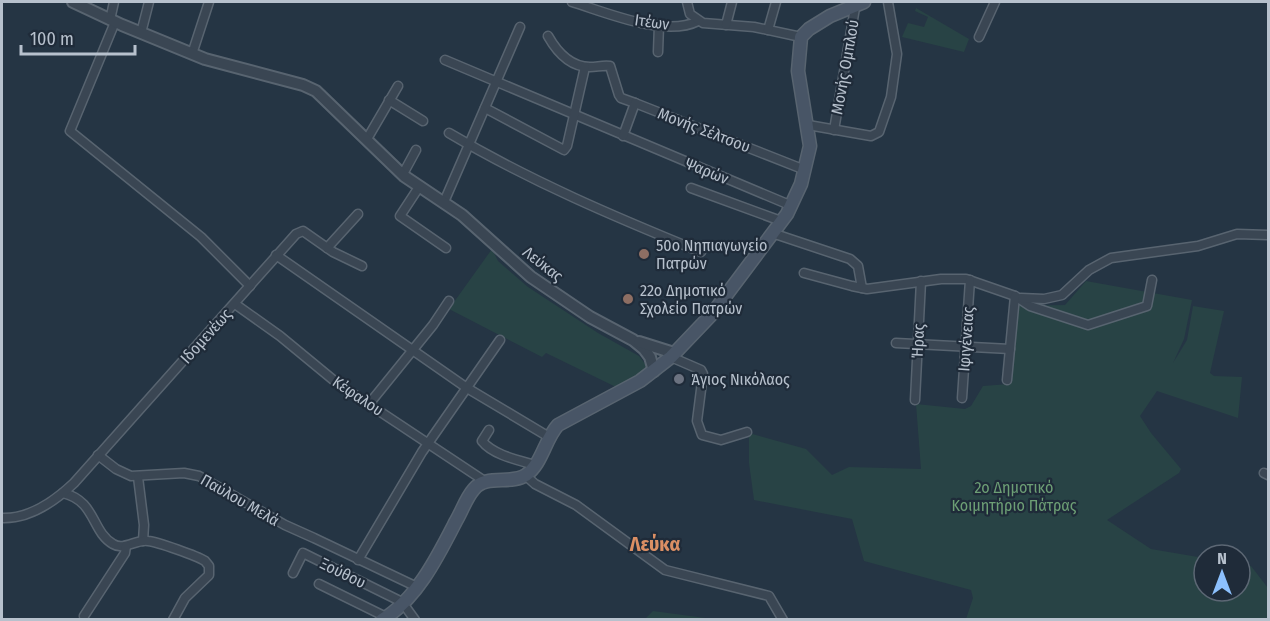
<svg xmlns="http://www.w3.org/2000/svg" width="1270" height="621" viewBox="0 0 1270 621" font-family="'Fira Sans Condensed',sans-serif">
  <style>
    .green { fill: #284345 }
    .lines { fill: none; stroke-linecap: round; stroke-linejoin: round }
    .minor-casing { stroke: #586470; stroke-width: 11 }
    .tertiary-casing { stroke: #586470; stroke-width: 14 }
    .secondary-casing { stroke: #586470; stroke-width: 15 }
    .minor { stroke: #3a4653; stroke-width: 8 }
    .tertiary { stroke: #3a4653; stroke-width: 10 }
    .secondary { stroke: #485566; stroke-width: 12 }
    .education-dot { fill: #8d6e63; stroke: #1f2b39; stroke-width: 2 }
    .worship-dot { fill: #6b7280; stroke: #1f2b39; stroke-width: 2 }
    .labels { text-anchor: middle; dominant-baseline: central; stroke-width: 4.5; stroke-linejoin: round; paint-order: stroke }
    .street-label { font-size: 16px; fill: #b7c1cd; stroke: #1f2b39 }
    .poi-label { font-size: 16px; fill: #b7c1cd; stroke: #1f2b39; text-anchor: start }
    .park-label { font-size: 16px; fill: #6d9f75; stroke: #1f2b39 }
    .quarter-label { font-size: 20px; font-weight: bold; fill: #db8f64; stroke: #1f2b39 }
  </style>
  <rect width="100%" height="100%" fill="#253544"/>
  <g class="green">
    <polygon points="916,8 969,39 964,52 902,37 908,23 924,27 928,17 915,11"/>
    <polygon points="492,249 498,261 528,287 598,333 639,356 646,365 645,371 618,388 546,353 542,357 449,309"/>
    <polygon points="1086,281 1192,300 1184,339 1173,363 1187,340 1193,306 1224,311 1210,373 1214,376 1242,377 1238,418 1157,391 1140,416 1151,433 1181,469 1179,473 1107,520 1151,549 1204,558 1204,591 1240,591 1240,565 1251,566 1268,588 1268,619 966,619 973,598 971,590 864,561 852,519 754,500 749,463 749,433 806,449 832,475 849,467 921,469 916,404 965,409 971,406 983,386 1009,384 1017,306 1065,305"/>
    <polygon points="653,611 713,619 645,619"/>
  </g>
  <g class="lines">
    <defs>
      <g id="minor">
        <path d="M572 2C605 12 665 38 698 21"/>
        <polyline points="687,2 690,14 703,23 754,27 801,37"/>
        <polyline points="110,20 114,2"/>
        <polyline points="115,22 70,131 201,237 250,286"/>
        <polyline points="726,25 732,2"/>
        <polyline points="768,30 776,2"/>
        <polyline points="141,33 149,2"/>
        <path d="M548 36C557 52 570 67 590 67 597 67 603 65 610 66L619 95 621 98 635 103"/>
        <polyline points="979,37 995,2"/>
        <polyline points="658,52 659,25"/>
        <polyline points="192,54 209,2"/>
        <polyline points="445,60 792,206"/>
        <polyline points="389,100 423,121"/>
        <polyline points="485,108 564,150 567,146 585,67"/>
        <polyline points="808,125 871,136 879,132 891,97 897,54 888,2"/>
        <polyline points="834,130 856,2"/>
        <path d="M449 133C530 181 615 217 701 252"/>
        <polyline points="623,136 635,103 805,170"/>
        <polyline points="367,139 398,86"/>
        <polyline points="403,174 416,150"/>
        <polyline points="419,187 400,216 446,248"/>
        <polyline points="691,188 781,221"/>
        <polyline points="444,202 520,27"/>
        <polyline points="772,233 850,259 858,266 862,288"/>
        <polyline points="327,248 358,214"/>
        <polyline points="276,255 467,388 549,437"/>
        <polyline points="804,273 852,286 867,289 941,279 966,279 1015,296 1030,306 1088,325 1147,306 1152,280"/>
        <polyline points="1021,298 1044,299 1062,295 1089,270 1111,258 1198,246 1237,234 1268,235"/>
        <polyline points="235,304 280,336 337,383 486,482"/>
        <polyline points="896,343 1010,349"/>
        <polyline points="671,357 701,370 703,374 697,421 702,435 721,440 747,432"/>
        <polyline points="1007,380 1015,296"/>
        <polyline points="962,398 970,280"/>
        <polyline points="915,400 921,281"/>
        <polyline points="369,404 433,325 449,301"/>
        <path d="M489 430 482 441C493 455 518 460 535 465"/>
        <polyline points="98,455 116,469 131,476 184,473 199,476 285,525 314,538 417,587"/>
        <polyline points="1264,473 1268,475"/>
        <polyline points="525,475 535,484 576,505 665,570 769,596 783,620"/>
        <polyline points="138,477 144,525 143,541"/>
        <path d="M63 493C96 501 91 531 113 544 124 551 136 539 148 541 158 542 197 556 205 561L209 566V575L185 598 173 620"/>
        <path d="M2 518C29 519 55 501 74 483L296 234 303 231 333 252 362 266"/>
        <polyline points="358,560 422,452 500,340"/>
        <polyline points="293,573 303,553 402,602 415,620"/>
        <polyline points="319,584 386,617"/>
        <polyline points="84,616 125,553 126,546"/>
      </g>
      <g id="tertiary">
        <polyline points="73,2 122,25 205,59 303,85 316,91 404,176 462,215 531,277 590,317 633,340 644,349 650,357 654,371"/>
        <polyline points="639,342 674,353"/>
      </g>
      <path id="secondary" d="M382 620C417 599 438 556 456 521 462 511 466 498 474 489 486 474 511 485 526 475 542 464 545 439 558 425L640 381 671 357 712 314 787 214 801 184 810 146 798 71 801 37 809 29 830 16 864 2"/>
    </defs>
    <use href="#minor" class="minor-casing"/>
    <use href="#tertiary" class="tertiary-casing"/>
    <use href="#secondary" class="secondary-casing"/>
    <use href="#minor" class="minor"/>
    <use href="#tertiary" class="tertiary"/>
    <use href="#secondary" class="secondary"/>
  </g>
  <g class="education-dot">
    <circle cx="644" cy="254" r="6"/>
    <circle cx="628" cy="299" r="6"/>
  </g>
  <circle class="worship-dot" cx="679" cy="379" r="6"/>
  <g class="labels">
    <g class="street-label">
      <text transform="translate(652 22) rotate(8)">Ιτέων</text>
      <text transform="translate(845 67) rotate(-80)">Μονής Ομπλού</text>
      <text transform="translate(704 130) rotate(21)">Μονής Σέλτσου</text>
      <text transform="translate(707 171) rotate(22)">Ψαρών</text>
      <text transform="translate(543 264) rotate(38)">Λεύκας</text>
      <text transform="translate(206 336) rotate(-48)">Ιδομενέως</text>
      <text transform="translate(966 339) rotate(-86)">Ιφιγένειας</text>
      <text transform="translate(918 341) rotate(-87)">Ήρας</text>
      <text transform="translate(358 396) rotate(34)">Κέφαλου</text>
      <text transform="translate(240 500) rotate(30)">Παύλου Μελά</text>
      <text transform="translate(343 573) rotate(26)">Ξούθου</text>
    </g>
    <g class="poi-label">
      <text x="656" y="245">50o Νηπιαγωγείο<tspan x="656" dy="18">Πατρών</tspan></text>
      <text x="640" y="290">22ο Δημοτικό<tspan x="640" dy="18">Σχολείο Πατρών</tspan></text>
      <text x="691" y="379">Άγιος Νικόλαος</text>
    </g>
    <g class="park-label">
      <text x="1014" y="487">2o Δημοτικό<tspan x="1014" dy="18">Κοιμητήριο Πάτρας</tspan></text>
    </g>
    <g class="quarter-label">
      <text x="655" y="544">Λεύκα</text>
    </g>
  </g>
  <rect width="1270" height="621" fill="none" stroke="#b7c1cd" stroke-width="6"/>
  <g transform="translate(1222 573)"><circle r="28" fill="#1f2b39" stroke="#5c6774" stroke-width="1.5"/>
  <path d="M0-4.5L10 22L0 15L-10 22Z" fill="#8cc0fd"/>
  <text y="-9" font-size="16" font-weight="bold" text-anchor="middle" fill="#b7c1cd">N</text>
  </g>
  <path d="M21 45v9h114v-9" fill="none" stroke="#b7c1cd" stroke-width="3"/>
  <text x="30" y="45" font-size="18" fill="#b7c1cd" stroke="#1f2b39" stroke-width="4.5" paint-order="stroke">100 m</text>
</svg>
